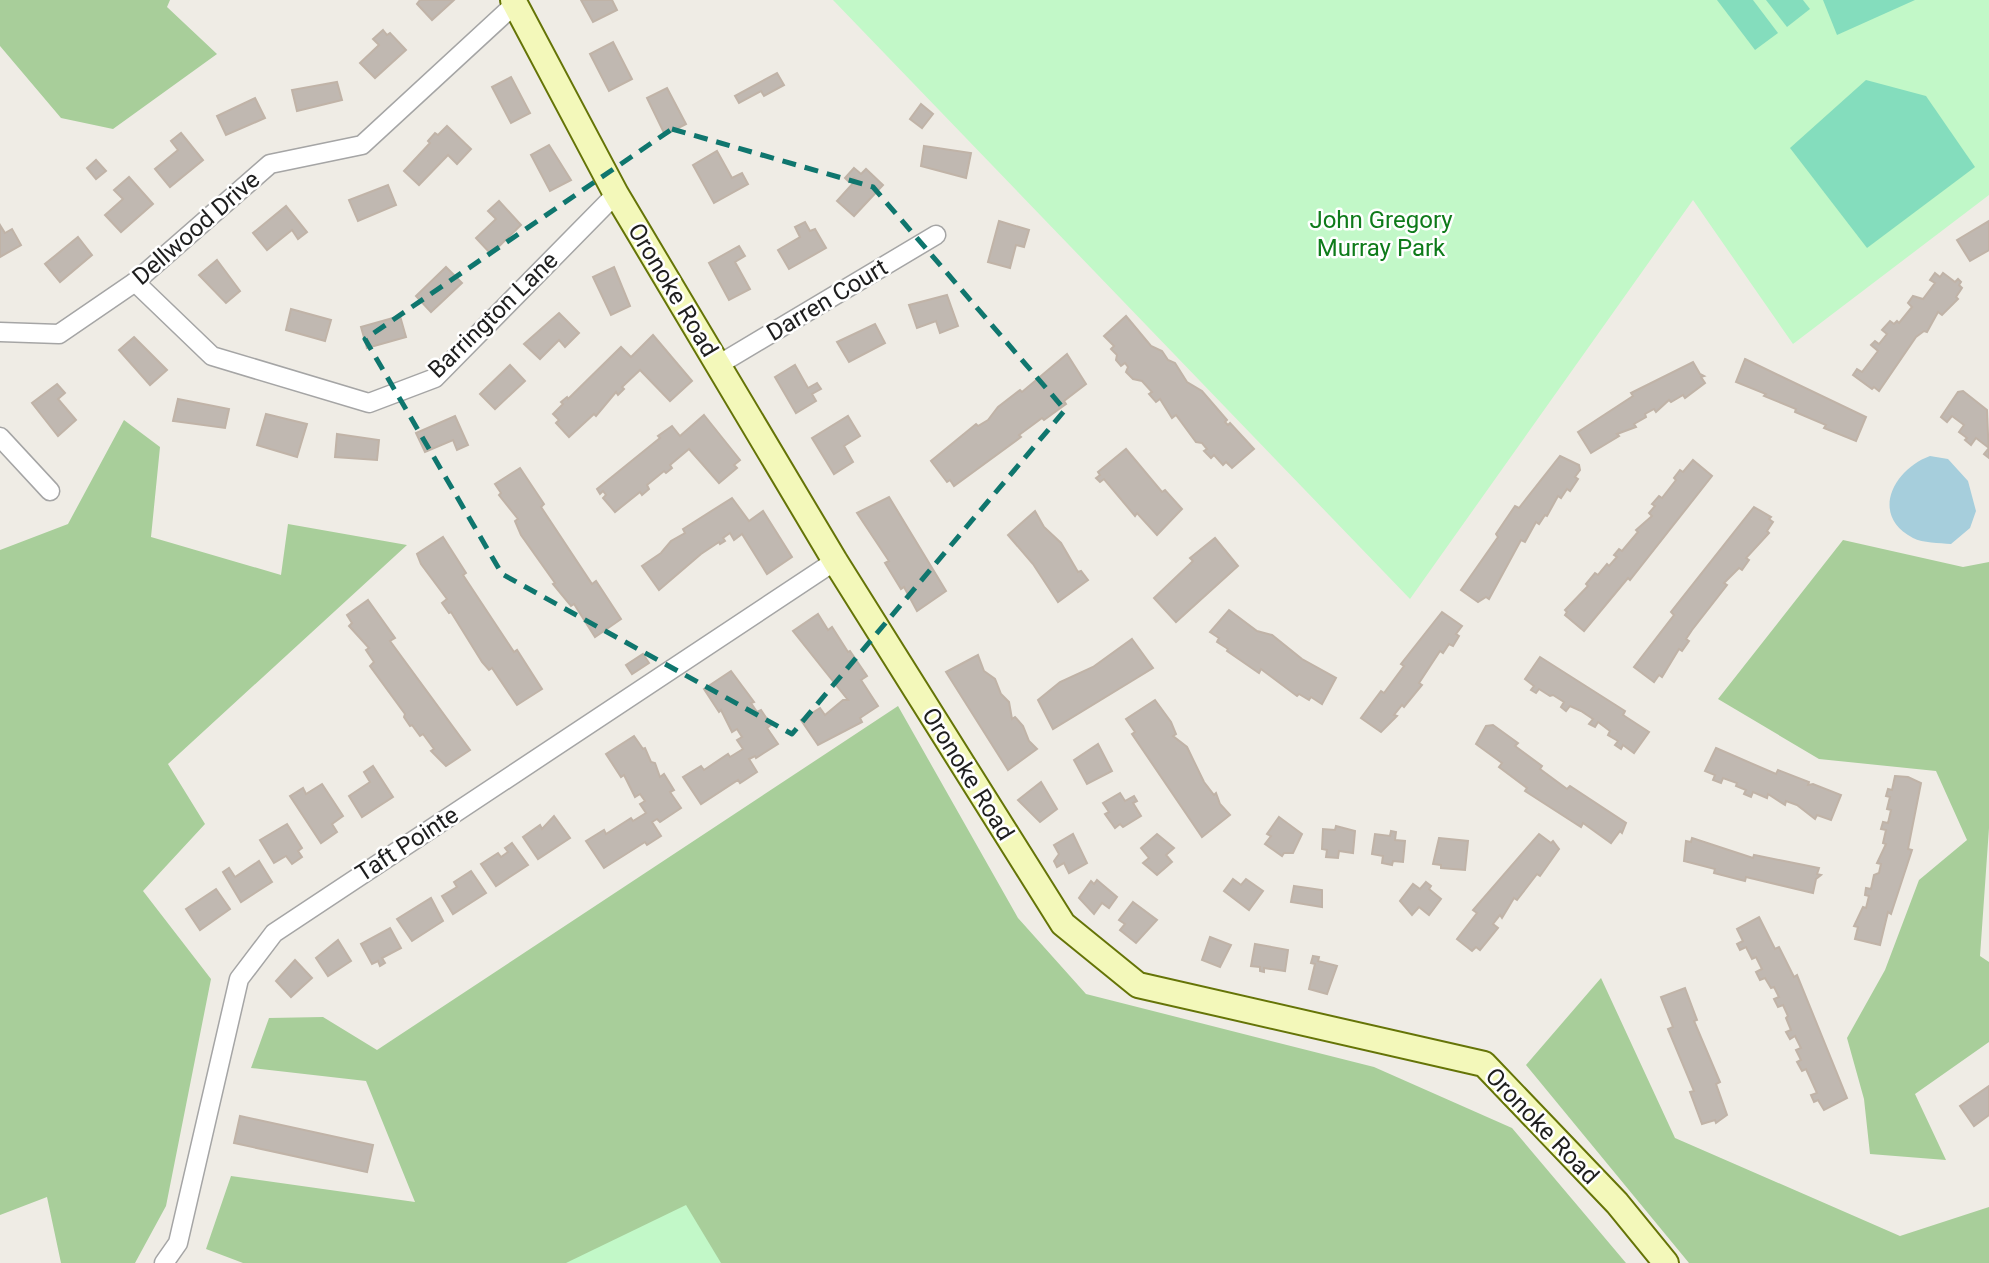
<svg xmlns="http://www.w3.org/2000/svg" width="1989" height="1263" viewBox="0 0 1989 1263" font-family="Roboto,sans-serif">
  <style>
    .forest { fill: #a8ce9a }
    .park { fill: #c2f8c8 }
    .pitch { fill: #84ddbd }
    .water { fill: #a6cedc }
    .building { fill: #c0b8b1; stroke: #c0b3a7; stroke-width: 2 }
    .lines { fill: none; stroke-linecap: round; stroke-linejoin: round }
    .street-casing { stroke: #a5a5a5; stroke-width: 21 }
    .secondary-casing { stroke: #657407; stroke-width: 28 }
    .street { stroke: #fff; stroke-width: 18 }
    .secondary { stroke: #f3f8ba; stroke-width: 24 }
    .marked { fill: none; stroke: #0f766e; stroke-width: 5; stroke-dasharray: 14 9; stroke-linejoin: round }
    .labels { text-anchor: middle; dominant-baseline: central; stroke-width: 5; stroke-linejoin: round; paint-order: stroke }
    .park-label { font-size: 24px; fill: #0e7b1a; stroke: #fff }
    .street-label { font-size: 24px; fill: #1e1e1e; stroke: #fff }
  </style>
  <rect width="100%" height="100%" fill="#efece5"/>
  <g class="forest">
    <polygon points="0,0 170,0 167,7 217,54 113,129 61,118 0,46"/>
    <polygon points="124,420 160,447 151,537 281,575 288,524 407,545 168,764 205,824 143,891 211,979 166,1206 135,1263 61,1263 47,1197 0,1215 0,550 68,524"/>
    <polygon points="1843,540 1963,567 1989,562 1989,828 1980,956 1989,962 1989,1042 1915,1094 1946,1160 1870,1154 1864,1099 1847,1038 1885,970 1919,880 1967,840 1936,771 1819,759 1718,699"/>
    <polygon points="898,706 1018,918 1086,994 1374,1067 1512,1128 1626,1263 243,1263 206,1249 231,1176 415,1202 366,1081 251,1068 269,1018 323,1017 377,1050"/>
    <polygon points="1601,978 1675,1138 1900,1236 1989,1207 1989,1263 1689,1263 1526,1065"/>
  </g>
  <g class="park">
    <polygon points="833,0 1989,0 1989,195 1793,344 1693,200 1410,599"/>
    <polygon points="686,1205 721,1263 566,1263"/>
  </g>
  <g class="pitch">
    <polygon points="1717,0 1753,0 1778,33 1755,50"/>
    <polygon points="1766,0 1803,0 1810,9 1787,27"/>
    <polygon points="1823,0 1915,0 1837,35"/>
    <polygon points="1866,80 1926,96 1975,167 1867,248 1790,148"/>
  </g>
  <path class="water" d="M1930 456 1948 459 1968 481 1976 511 1970 528 1951 544C1939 543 1923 543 1913 538 1869 515 1894 469 1930 456Z"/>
  <g class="building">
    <polygon points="420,0 454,0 432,20 417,4"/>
    <polygon points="581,0 612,0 617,10 593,22"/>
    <polygon points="383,30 387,35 390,33 406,50 375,78 360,63 379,45 373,39"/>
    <polygon points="613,42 632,79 609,91 590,54"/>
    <polygon points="777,73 784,85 764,96 761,91 739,103 735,96"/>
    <polygon points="511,77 530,113 511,123 492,87"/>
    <polygon points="337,82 342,100 297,111 292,90"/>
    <polygon points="667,88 686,124 665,135 647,98"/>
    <polygon points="255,98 265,118 226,135 217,116"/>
    <polygon points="921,104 933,114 922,128 910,119"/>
    <polygon points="447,126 471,149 457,164 448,155 419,185 404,171 430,143 428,141 435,133 438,135"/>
    <polygon points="181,133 203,160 170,187 155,169 178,150 171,141"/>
    <polygon points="549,145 571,180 550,191 531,155"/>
    <polygon points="924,146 971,153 966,178 921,166"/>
    <polygon points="717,151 732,178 742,173 748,184 714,203 693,165"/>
    <polygon points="96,160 106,171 96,179 87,168"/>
    <polygon points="854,168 861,174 866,169 883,185 854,216 837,201 856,180 854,178 849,182 845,178"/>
    <polygon points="129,177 153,204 121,232 105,215 123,199 114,190"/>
    <polygon points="388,185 396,205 358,221 349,200"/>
    <polygon points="499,201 521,225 491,254 476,238 496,219 488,211"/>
    <polygon points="286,206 307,232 298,239 292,230 267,250 253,233"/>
    <polygon points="999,221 1029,230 1024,247 1016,245 1010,268 988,262"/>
    <polygon points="1989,221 1989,250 1970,261 1957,240"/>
    <polygon points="805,222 810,231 815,229 826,248 789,269 778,250 800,237 795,227"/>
    <polygon points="0,225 5,233 12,229 21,245 0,257"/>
    <polygon points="78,237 92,255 60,282 45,264"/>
    <polygon points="739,246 745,256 735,262 750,289 729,300 709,263"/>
    <polygon points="217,260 240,291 226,303 199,275"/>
    <polygon points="446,267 462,283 431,312 416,296"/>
    <polygon points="614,267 630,306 611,315 593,277"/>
    <polygon points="1935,273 1940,277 1943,273 1955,282 1958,279 1961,282 1959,285 1962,288 1956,297 1958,299 1942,315 1938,312 1927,332 1924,331 1916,337 1879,391 1874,387 1872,389 1853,375 1857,369 1862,372 1878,351 1871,345 1875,341 1879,344 1887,334 1882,330 1890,321 1894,324 1897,321 1899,323 1912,307 1908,303 1913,296 1923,299 1935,283 1930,280"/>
    <polygon points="947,295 958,326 940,333 936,321 917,328 909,305"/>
    <polygon points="291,309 331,320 325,341 286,330"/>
    <polygon points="559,313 579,333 565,347 559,340 540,359 524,344"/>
    <polygon points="400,316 406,337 367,348 361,327"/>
    <polygon points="1126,316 1151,346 1162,351 1168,360 1175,363 1187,382 1202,391 1227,420 1225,422 1228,425 1230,423 1254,449 1232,468 1226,462 1223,465 1214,455 1211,458 1204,451 1207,449 1202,443 1196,442 1176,415 1172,418 1160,399 1156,402 1149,394 1152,392 1142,381 1133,379 1126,372 1128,367 1125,363 1121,366 1116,360 1117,355 1111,349 1114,346 1104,336"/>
    <polygon points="875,324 885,343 849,362 837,342"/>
    <polygon points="653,335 692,381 670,401 640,370 622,387 624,389 618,395 616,392 596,416 594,414 569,437 556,423 559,420 553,414 563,404 561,402 567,397 568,399 621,347 631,357"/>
    <polygon points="134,337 167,370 150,385 119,350"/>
    <polygon points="1067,354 1086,384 1064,401 1066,404 1044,420 1042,418 1019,435 1021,437 954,486 950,480 947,482 931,461 976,424 978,426 988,420 998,407 1020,390 1022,392"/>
    <polygon points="1745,359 1866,417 1856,441 1824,428 1826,425 1795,412 1796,409 1764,396 1766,394 1736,382"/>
    <polygon points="1693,362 1700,374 1704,376 1701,377 1705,383 1685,398 1683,395 1671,402 1669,400 1656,412 1654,409 1645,414 1646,417 1634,424 1636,427 1617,434 1619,436 1591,453 1578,432 1633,396 1631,393"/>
    <polygon points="510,365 525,381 495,409 480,394"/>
    <polygon points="795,365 808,388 817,383 821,389 812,394 816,401 796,413 775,377"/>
    <polygon points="57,384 65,393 58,399 76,420 58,436 32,403"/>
    <polygon points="1963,391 1987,410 1989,458 1984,454 1989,448 1976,438 1971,445 1965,440 1967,438 1959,432 1964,425 1952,416 1947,422 1941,417 1958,392"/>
    <polygon points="178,399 229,409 225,428 173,421"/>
    <polygon points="266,414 307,424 297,457 257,445"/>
    <polygon points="704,415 740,460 734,465 737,468 719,483 689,449 670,465 672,468 666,473 664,471 647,485 649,489 642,495 640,492 615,512 603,498 606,495 603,491 600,494 597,489 660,438 658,436 672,426 680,436"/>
    <polygon points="455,416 468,445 457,450 453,440 425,452 416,433"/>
    <polygon points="848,416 860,436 844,446 853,462 834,474 812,438"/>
    <polygon points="337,434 379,440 377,460 335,457"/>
    <polygon points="1126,449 1162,492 1165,490 1182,509 1157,535 1137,513 1135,516 1104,479 1100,482 1096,478 1100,475 1098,472"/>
    <polygon points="1560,456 1579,465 1580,470 1575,477 1578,479 1570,491 1567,489 1561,498 1558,496 1547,516 1545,515 1539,524 1536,522 1525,542 1521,540 1489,599 1486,597 1478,602 1461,590 1498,537 1496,534 1515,506 1519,508"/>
    <polygon points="1693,460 1712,476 1630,580 1628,578 1584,631 1565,615 1567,612 1565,610 1588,586 1586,584 1595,573 1598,575 1607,564 1609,566 1617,557 1614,555 1619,549 1622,551 1638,532 1636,530 1652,516 1649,513 1655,506 1652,504 1659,496 1662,498 1676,480 1674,478 1680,470 1683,472"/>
    <polygon points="520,468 544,504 541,507 592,584 596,581 621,619 595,637 574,604 571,606 553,584 555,583 521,535 515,521 518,519 499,495 501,493 495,484"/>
    <polygon points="889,497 946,591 917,611 904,587 901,589 885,563 889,561 857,513"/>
    <polygon points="732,498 749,521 763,511 792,557 767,574 742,534 734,540 730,533 723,538 725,541 720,544 719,542 701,554 659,590 642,566 661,553 671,541 685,533 683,529"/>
    <polygon points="1754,507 1771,517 1769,519 1773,522 1767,531 1769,533 1746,558 1749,560 1742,570 1739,568 1724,583 1727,585 1692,630 1686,639 1689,641 1682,651 1679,649 1662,677 1659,675 1654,682 1634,667 1674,615 1671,612"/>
    <polygon points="1035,511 1044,527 1061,543 1078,572 1081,571 1088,580 1058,602 1033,564 1008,535"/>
    <polygon points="443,537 466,573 463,575 514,652 517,650 542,689 517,705 492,668 489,670 482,662 451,612 449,613 442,603 447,599 421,564 417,554"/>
    <polygon points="1215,538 1238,566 1176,622 1154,598 1193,561 1190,558"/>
    <polygon points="368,600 395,638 390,641 470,750 446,766 431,751 434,749 423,734 420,736 412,725 410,726 404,717 405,714 370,666 374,662 366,650 369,648 349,626 352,623 347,615"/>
    <polygon points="1229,610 1257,631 1272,635 1302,659 1336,678 1322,704 1311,697 1309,700 1299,694 1297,696 1261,669 1259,673 1227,651 1228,649 1217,642 1219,638 1210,632"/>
    <polygon points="1442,612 1462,626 1456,634 1459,636 1453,646 1449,644 1443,653 1440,651 1419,683 1422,685 1404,707 1402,705 1394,715 1397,716 1381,732 1361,718 1381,691 1384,693 1404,666 1401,664"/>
    <polygon points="818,614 828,630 832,627 848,652 850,651 867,676 861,680 878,706 860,718 862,722 818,745 801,720 820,708 825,715 843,700 848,700 793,631"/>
    <polygon points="1132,639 1153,668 1053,729 1038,700 1060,682 1093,667"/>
    <polygon points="643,654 649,663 632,674 626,665"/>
    <polygon points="978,655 984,671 995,679 1001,694 1009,702 1012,719 1015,717 1023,726 1029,741 1037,749 1008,770 946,672"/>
    <polygon points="1540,657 1625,711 1623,715 1649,732 1634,753 1623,745 1621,749 1615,745 1618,741 1608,735 1610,731 1598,722 1595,727 1589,724 1593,719 1581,711 1570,706 1566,711 1561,707 1564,702 1553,695 1550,696 1539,689 1536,693 1531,690 1534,686 1525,679"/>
    <polygon points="731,671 754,702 751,703 757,712 761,710 771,725 767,728 778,744 756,758 755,756 749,759 757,772 740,783 738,780 701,804 683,777 701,766 704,770 728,754 730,757 743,749 737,740 742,737 737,729 732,732 721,710 719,712 704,689"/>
    <polygon points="1155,700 1171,722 1176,734 1173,736 1187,747 1204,782 1214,795 1216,793 1220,804 1230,815 1202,837 1132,734 1135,732 1126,719"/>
    <polygon points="1493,725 1518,743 1515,746 1542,766 1540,769 1567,789 1570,786 1626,823 1622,833 1620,831 1611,843 1583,823 1581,827 1525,791 1527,788 1499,767 1502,763 1476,744 1486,726"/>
    <polygon points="634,736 643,749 645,748 651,762 655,763 660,777 664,774 674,790 670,792 681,808 660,822 657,819 652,822 661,836 647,845 645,842 604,868 586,841 604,830 606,834 631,818 633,821 646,813 640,804 645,801 640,794 635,797 624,775 621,777 606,754"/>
    <polygon points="1098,744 1112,771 1087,784 1074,760"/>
    <polygon points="1716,748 1776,774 1778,770 1809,782 1808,785 1813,784 1841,795 1831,820 1817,815 1815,819 1797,805 1786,801 1785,805 1768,794 1767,798 1753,792 1751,797 1744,794 1746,790 1736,786 1737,783 1723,778 1721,783 1713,780 1715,775 1705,771"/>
    <polygon points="373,766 393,797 362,817 349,796 370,782 364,772"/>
    <polygon points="1895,776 1908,777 1921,783 1908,849 1912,850 1891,914 1888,912 1880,945 1855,939 1858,927 1854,926 1863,907 1866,908 1869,896 1865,895 1866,888 1871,889 1874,875 1879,873 1881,864 1877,863 1886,844 1883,843 1886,830 1881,829 1883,822 1888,823 1891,810 1887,809 1890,797 1886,796 1888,789 1892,790"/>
    <polygon points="1041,782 1057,809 1040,822 1018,800"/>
    <polygon points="322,784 343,816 332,824 337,832 321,843 290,796 303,788 306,794"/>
    <polygon points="1120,793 1125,801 1134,796 1137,801 1133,803 1141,816 1123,827 1120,824 1115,828 1105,814 1109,812 1103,803"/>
    <polygon points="554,816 570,838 538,859 523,837 540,825 542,829"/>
    <polygon points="1279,817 1302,834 1293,853 1284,853 1282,856 1265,844 1271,836 1267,834"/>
    <polygon points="287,824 302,848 298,851 302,857 292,864 286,856 274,863 260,840"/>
    <polygon points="1336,826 1355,831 1353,853 1339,851 1338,858 1326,857 1327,850 1322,849 1323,829 1335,830"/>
    <polygon points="1391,831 1396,832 1395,840 1405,841 1403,862 1393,861 1392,865 1382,863 1383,856 1372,854 1375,834 1390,836"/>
    <polygon points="1073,834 1087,863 1069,873 1064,863 1057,867 1054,861 1059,854 1054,845"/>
    <polygon points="1157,834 1174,848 1166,855 1172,862 1157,875 1143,863 1149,858 1141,848"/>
    <polygon points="1539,834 1551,843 1553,841 1559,849 1540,876 1537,874 1517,900 1514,898 1502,918 1500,915 1493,924 1498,928 1480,950 1476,947 1472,951 1457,939 1477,913 1473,910"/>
    <polygon points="1439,838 1468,841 1465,870 1441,868 1441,865 1433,864"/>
    <polygon points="1692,838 1753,858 1754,855 1819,868 1817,874 1821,875 1816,879 1813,893 1746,877 1745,881 1714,873 1715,869 1684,861 1686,841 1691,842"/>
    <polygon points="512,843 528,865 496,886 481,864 498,853 501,857 508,852 505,848"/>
    <polygon points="259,861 272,882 241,902 223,872 229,868 235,877"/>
    <polygon points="471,871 486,893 453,914 442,896 457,887 454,882"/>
    <polygon points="1233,879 1241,885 1246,879 1263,891 1249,910 1224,891"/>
    <polygon points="1097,880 1117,897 1109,908 1102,903 1094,914 1079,898 1091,881 1094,884"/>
    <polygon points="1426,882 1431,886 1429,889 1441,899 1429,915 1419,907 1412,915 1400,901 1413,884 1420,889"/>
    <polygon points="1294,886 1322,890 1322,907 1291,902"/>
    <polygon points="216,889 230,909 200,930 186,909"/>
    <polygon points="431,898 443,921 412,941 397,919"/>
    <polygon points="1133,902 1157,920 1136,943 1120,930 1125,924 1119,920"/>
    <polygon points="1759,917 1775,949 1779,947 1794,977 1797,975 1847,1098 1824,1110 1818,1100 1814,1102 1811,1095 1817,1093 1806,1069 1802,1071 1797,1062 1801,1060 1796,1050 1801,1048 1795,1036 1790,1039 1786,1032 1791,1030 1786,1018 1788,1016 1783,1005 1778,1007 1774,999 1779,997 1774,987 1771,988 1765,978 1760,980 1756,972 1762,969 1756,957 1752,959 1746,947 1740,950 1737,944 1743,941 1737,929"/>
    <polygon points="390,928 401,948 382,958 385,963 380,966 378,961 372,964 361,944"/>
    <polygon points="1210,937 1231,945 1220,967 1202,960"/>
    <polygon points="338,940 351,961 328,976 316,958"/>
    <polygon points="1255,944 1288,950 1285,971 1264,968 1264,972 1260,971 1260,967 1251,966"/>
    <polygon points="1313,956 1319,957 1318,961 1337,966 1327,994 1309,989 1315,964 1311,963"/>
    <polygon points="295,960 312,978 291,997 276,981"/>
    <polygon points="1685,988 1697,1020 1694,1021 1720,1082 1716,1084 1727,1115 1716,1123 1715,1120 1702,1124 1690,1092 1694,1091 1668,1029 1673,1027 1661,997"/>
    <polygon points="1989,1086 1989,1115 1974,1126 1960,1106"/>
    <polygon points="240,1116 373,1145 367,1172 234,1143"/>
  </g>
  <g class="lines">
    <defs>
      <g id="street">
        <polyline points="135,282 212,356 369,403 435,378 616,194"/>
        <polyline points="0,332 59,334 135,282 270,164 362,145 515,4"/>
        <polyline points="718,365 936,235"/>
        <polyline points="0,437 50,491"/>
        <polyline points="164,1263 178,1243 239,979 274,933 835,561"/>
      </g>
      <polyline id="secondary" points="513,0 616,194 835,561 1063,924 1138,985 1484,1064 1617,1203 1666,1263"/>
    </defs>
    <use href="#street" class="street-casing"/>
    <use href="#secondary" class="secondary-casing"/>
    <use href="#street" class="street"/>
    <use href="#secondary" class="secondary"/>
  </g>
  <path class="marked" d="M672 129 873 187 1065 410 792 734 502 574 365 339Z"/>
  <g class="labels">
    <g class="park-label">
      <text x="1381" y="220">John Gregory<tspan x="1381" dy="28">Murray Park</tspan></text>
    </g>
    <g class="street-label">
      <text transform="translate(196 228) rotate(-41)">Dellwood Drive</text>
      <text transform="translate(673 290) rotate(59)">Oronoke Road</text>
      <text transform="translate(827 300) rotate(-31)">Darren Court</text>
      <text transform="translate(493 315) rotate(-44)">Barrington Lane</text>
      <text transform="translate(968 774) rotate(58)">Oronoke Road</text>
      <text transform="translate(407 844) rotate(-33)">Taft Pointe</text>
      <text transform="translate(1542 1126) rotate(46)">Oronoke Road</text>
    </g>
  </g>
</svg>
